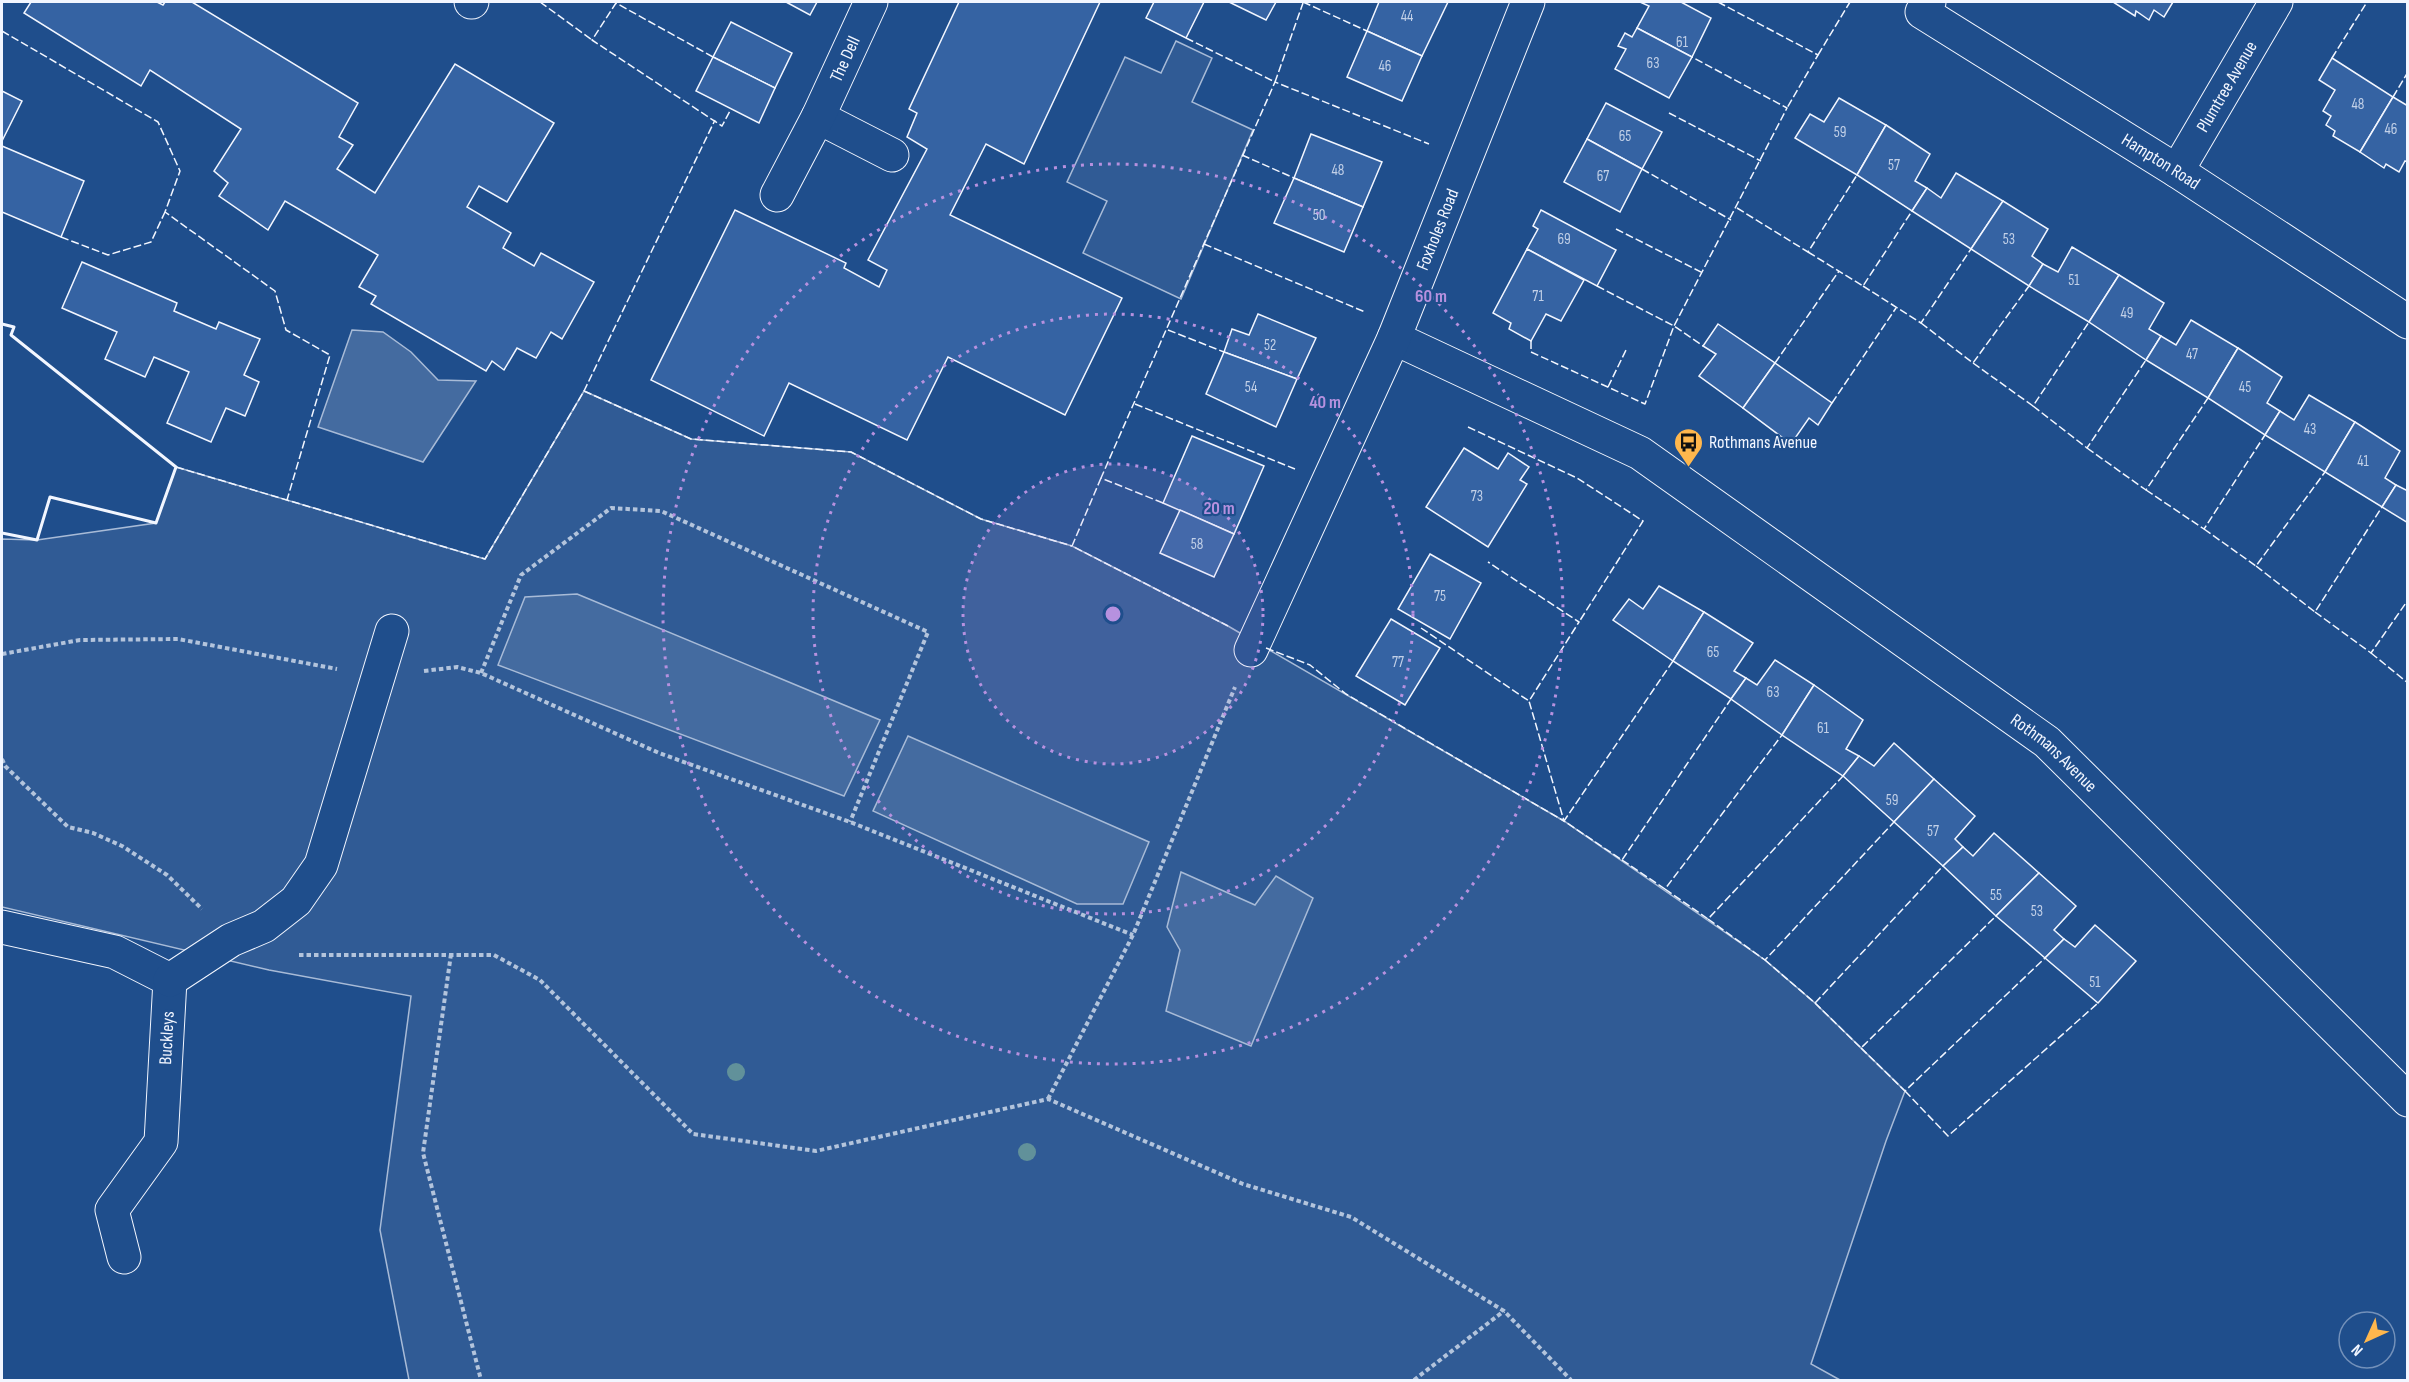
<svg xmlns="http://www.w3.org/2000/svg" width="2409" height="1382" viewBox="0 0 2409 1382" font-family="'Sofia Sans Condensed',sans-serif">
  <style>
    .built { fill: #305b95; stroke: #a8bbd7; stroke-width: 1.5 }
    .water { fill: #446ba0; stroke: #a8bbd7; stroke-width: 1.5 }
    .building { fill: #3563a3; stroke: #f2f6ff; stroke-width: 1.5 }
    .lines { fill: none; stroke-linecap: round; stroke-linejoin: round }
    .minor-casing { stroke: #f2f6ff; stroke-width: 35 }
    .path { stroke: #b3c4dc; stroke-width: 4; stroke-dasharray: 4.5 3; stroke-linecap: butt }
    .minor { stroke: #1f4e8c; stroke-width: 33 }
    .fence { stroke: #f2f6ff; stroke-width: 1.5; stroke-dasharray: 8 3; stroke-linecap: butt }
    .wall { stroke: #f2f6ff; stroke-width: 3 }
    .tree { fill: #61919a }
    .ring { fill: none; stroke: #b691df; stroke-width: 3; stroke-dasharray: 3 6 }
    .labels { text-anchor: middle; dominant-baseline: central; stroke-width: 4.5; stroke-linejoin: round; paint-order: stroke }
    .number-label { font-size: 15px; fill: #c3d1e8 }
    .street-label { font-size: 18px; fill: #f2f6ff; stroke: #1f4e8c }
    .poi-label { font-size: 18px; fill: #f2f6ff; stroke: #1f4e8c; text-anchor: start }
    .centre { fill: #b691df; stroke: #1f4e8c; stroke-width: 3 }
    .ring-label { font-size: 18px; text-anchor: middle; font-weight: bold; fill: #b691df; stroke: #1f4e8c; stroke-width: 4.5; stroke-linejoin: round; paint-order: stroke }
  </style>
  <rect width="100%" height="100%" fill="#1f4e8c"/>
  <g class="built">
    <polygon points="1176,41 1212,58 1192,102 1253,130 1181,299 1083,253 1107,201 1067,182 1125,57 1161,73"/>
    <polygon points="584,391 691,439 851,452 981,519 1072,546 1228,626 1564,821 1765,960 1815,1003 1905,1091 1886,1141 1811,1364 1840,1380 409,1380 380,1230 411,996 269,970 2,907 2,539 37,540 156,523 176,467 485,559"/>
  </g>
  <g class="water">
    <polygon points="352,330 383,332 411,352 438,380 476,381 423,462 318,427"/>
    <polygon points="577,594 880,720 844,796 498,665 525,597"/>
    <polygon points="908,736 1149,842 1123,904 1077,904 873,811"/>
    <polygon points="1181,872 1255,905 1276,876 1313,898 1251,1046 1166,1011 1180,950 1167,927"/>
  </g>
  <g class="building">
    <polygon points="31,2 157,2 163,5 165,2 192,2 358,103 339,137 353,145 337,169 375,193 455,64 554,123 507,202 479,186 467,207 511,233 503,248 534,266 541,253 594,282 562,339 551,332 536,358 517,348 504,370 492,361 486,371 371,304 376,296 359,287 378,255 285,201 268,230 219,196 228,183 214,171 241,129 150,70 141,86 24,13"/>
    <polygon points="786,2 817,2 810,15"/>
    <polygon points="959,2 1100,2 1024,164 986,144 950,215 1122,298 1065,415 948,357 907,440 789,383 764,436 651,380 735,210 846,263 844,268 879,287 887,270 868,260 927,149 907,137 917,113 909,109"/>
    <polygon points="1154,2 1204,2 1186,38 1146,18"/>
    <polygon points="1229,2 1276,2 1266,20"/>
    <polygon points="1379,2 1448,2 1422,56 1367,31"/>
    <polygon points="1640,2 1681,2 1711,18 1692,57 1637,28 1649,6"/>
    <polygon points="2113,2 2173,2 2164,17 2154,10 2149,20 2136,11 2135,16"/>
    <polygon points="731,22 792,53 775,88 713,57"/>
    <polygon points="1637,28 1692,57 1669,98 1615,69 1626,49 1618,46 1625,33 1632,37"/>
    <polygon points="1367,31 1422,56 1402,101 1347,77"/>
    <polygon points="713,57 775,88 759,123 696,91"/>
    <polygon points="2332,58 2393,97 2360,152 2333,136 2335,131 2326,125 2331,116 2323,111 2335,90 2319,80"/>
    <polygon points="2,91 22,101 2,141"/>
    <polygon points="2393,97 2408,106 2408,162 2405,161 2399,172 2386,164 2384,168 2360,152"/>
    <polygon points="1839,98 1886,125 1857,175 1795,138 1810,114 1824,122"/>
    <polygon points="1606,103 1662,132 1642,169 1587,139"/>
    <polygon points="1886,125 1930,154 1915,181 1927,188 1912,211 1857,175"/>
    <polygon points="1311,134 1382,162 1363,207 1294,178"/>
    <polygon points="1587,139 1642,169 1620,212 1564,182"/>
    <polygon points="2,146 84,181 61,237 2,212"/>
    <polygon points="1956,173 2003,201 1971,249 1912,211 1927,188 1941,198"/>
    <polygon points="1294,178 1363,207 1344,252 1274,223"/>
    <polygon points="2003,201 2048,229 2032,256 2043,264 2029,286 1971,249"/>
    <polygon points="1541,210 1616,250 1597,286 1527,249 1538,229 1533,226"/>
    <polygon points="2072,247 2119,275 2089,322 2029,286 2043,264 2058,272"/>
    <polygon points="1527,249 1584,280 1561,321 1546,314 1531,341 1509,329 1511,323 1493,313"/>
    <polygon points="82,262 177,303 174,311 216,329 219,322 260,339 244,375 259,382 245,416 226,408 211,442 167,423 189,372 154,357 145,377 105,359 117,332 62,308"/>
    <polygon points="2119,275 2164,303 2149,329 2161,336 2146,360 2089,322"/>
    <polygon points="1258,314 1316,338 1297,379 1224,352 1232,329 1249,335"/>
    <polygon points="2191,320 2238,348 2208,398 2146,360 2161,336 2176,345"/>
    <polygon points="1718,324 1775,363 1743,408 1699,376 1716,354 1703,346"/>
    <polygon points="2238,348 2282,377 2267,403 2280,411 2265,435 2208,398"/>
    <polygon points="1224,352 1297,379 1276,427 1206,394"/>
    <polygon points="1775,363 1832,403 1818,425 1809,418 1791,444 1743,408"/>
    <polygon points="2309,395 2355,422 2325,472 2265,435 2280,411 2294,420"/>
    <polygon points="2355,422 2400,451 2385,478 2396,485 2382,507 2325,472"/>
    <polygon points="1192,436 1264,466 1234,534 1163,503"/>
    <polygon points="1464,448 1498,469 1508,453 1529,467 1520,480 1527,484 1488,547 1426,507"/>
    <polygon points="2396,485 2408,491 2408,523 2382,507"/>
    <polygon points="1180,510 1234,534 1214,577 1160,553"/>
    <polygon points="1430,554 1481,583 1450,639 1398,609"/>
    <polygon points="1659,586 1704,612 1673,661 1613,620 1629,599 1643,609"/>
    <polygon points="1704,612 1753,643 1734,671 1746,678 1731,699 1673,661"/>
    <polygon points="1391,619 1440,648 1405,705 1356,676"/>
    <polygon points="1775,660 1814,685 1782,735 1731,699 1746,678 1757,685"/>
    <polygon points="1814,685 1863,720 1846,749 1859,756 1843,776 1782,735"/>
    <polygon points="1894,743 1934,779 1894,822 1843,776 1859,756 1874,766"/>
    <polygon points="1934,779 1975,816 1955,839 1963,847 1943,866 1894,822"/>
    <polygon points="1994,833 2039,873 1996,916 1943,866 1963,847 1973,856"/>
    <polygon points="2039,873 2076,906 2054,930 2064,939 2045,958 1996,916"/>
    <polygon points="2095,925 2136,961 2098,1003 2045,958 2064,939 2075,947"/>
  </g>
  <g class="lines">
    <defs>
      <g id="minor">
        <polyline points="471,2 472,2"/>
        <path id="s1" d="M1929 2 1922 12 2177 171 2408 322"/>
        <polyline points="818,117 892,155"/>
        <path id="s2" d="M2177 171 2276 2"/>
        <path id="s3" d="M777 195 818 117 871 2"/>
        <path id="s4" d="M1394 338 1640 453 2047 742 2408 1100"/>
        <path id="s5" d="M1251 650 1394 338 1528 2"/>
        <polyline points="2,927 115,952 170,980 161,1142 112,1210 124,1257"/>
        <polyline points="170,980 231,940 264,926 296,901 321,865 392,631"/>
      </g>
    </defs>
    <use href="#minor" class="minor-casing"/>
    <g class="path">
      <polyline points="2,654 80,640 178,639 337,669"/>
      <polyline points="424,671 457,667 481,673 659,753 850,822 1133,935"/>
      <polyline points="481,673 521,575 611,508 661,511 928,632 850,822"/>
      <polyline points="2,759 5,766 68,827 93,833 122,846 167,875 202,909"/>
      <polyline points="451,954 423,1153 481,1380"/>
      <polyline points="299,955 494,955 540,980 693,1134 816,1151 1048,1099 1243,1184 1351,1217 1504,1311 1571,1380"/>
      <polyline points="1048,1099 1133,935 1235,687"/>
      <polyline points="1414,1380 1504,1311"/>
    </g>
    <use href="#minor" class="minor"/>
    <g class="fence">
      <polyline points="540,2 592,40"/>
      <polyline points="1303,2 1367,31"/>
      <polyline points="1718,2 1818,55 1787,108"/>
      <polyline points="2,31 158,122 180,171 165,212 275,291 286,330 330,355 287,500"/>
      <polyline points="1186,38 1275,82 1303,3"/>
      <polyline points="1818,55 1850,2"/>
      <polyline points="713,57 616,3 592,40 722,126 731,109"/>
      <polyline points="2332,58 2367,2"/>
      <polyline points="2393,97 2408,72"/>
      <polyline points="1669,113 1761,161"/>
      <polyline points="1242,155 1294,178"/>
      <polyline points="1642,169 1731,220"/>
      <polyline points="1737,208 1808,252 1857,175"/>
      <polyline points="1616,229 1703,273"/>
      <polyline points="61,237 108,255 151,242 165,212"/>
      <polyline points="1204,244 1365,312"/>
      <polyline points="1808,252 1863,286 1912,211"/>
      <polyline points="1597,286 1674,326 1703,346"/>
      <polyline points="1863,286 1921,323 1971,249"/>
      <polyline points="1921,323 1973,363 2029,286"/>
      <polyline points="1168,330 1224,352"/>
      <polyline points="1531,341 1531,352 1645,404 1674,326 1787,108 1692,57"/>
      <polyline points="1775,363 1839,271"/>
      <polyline points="1973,363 2033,406 2089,322"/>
      <polyline points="1608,387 1627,348"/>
      <polyline points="584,391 691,439 851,452 981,519 1072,546"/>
      <polyline points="1832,403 1896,308"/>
      <polyline points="1135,404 1295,469"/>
      <polyline points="2033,406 2087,448 2146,360"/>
      <polyline points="1468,427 1577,478 1643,521 1579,622"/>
      <polyline points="2087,448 2146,490 2208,398"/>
      <polyline points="176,467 485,559 584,391 715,120"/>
      <polyline points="1101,478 1072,546 1228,626"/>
      <polyline points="2146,490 2204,529 2265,435"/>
      <polyline points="1163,503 1101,478 1275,82 1429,144"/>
      <polyline points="2204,529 2256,566 2325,472"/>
      <polyline points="2256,566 2315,612 2382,507"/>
      <polyline points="2315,612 2371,653 2408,600"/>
      <polyline points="1421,628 1529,701"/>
      <polyline points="1266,648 1310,665 1346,694 1564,821 1529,701 1579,622 1488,562"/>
      <polyline points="2371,653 2408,683"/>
      <polyline points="1673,661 1564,821 1622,860 1731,699"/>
      <polyline points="1622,860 1665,889 1782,735"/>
      <polyline points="1665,889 1708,919 1843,776"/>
      <polyline points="1708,919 1765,960 1894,822"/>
      <polyline points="1765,960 1815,1003 1943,866"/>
      <polyline points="1815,1003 1861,1048 1996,916"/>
      <polyline points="1861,1048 1905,1091 2045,958"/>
      <polyline points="1905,1091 1948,1136 2098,1003"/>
    </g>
    <polyline class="wall" points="2,324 14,327 11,335 176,467 156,523 50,497 37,540 2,533"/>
  </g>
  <g class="tree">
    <circle cx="736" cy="1072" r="9"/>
    <circle cx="1027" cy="1152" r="9"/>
  </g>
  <circle cx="1113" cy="614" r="150" fill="#b691df" fill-opacity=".12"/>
  <g class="ring">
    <circle cx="1113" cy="614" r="150"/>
    <circle cx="1113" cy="614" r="300"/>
    <circle cx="1113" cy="614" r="450"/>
  </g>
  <defs>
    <symbol id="bus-pin" viewBox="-11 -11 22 30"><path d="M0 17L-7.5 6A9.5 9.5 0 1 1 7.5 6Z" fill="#ffb74d" stroke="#1f4e8c"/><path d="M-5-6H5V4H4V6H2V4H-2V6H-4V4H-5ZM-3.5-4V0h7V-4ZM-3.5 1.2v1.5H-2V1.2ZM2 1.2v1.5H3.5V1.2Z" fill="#111"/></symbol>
  </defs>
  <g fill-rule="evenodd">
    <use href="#bus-pin" x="1672" y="426" width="33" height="45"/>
  </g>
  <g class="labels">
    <g class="number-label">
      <text x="1407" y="16">44</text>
      <text x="1682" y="42">61</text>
      <text x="1653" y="63">63</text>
      <text x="1385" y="66">46</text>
      <text x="2358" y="104">48</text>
      <text x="2391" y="129">46</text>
      <text x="1840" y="132">59</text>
      <text x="1625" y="136">65</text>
      <text x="1894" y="165">57</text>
      <text x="1338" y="170">48</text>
      <text x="1603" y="176">67</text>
      <text x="1319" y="215">50</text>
      <text x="1564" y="239">69</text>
      <text x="2009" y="239">53</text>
      <text x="2074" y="280">51</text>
      <text x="1538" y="296">71</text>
      <text x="2127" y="313">49</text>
      <text x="1270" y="345">52</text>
      <text x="2192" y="354">47</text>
      <text x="1251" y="387">54</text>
      <text x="2245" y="387">45</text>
      <text x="2310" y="429">43</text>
      <text x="2363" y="461">41</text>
      <text x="1477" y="496">73</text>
      <text x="1197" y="544">58</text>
      <text x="1440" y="596">75</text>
      <text x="1713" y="652">65</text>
      <text x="1398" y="662">77</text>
      <text x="1773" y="692">63</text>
      <text x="1823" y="728">61</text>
      <text x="1892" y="800">59</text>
      <text x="1933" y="831">57</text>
      <text x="1996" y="895">55</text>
      <text x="2037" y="911">53</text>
      <text x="2095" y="982">51</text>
    </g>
    <g class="street-label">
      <text stroke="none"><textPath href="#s3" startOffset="152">The Dell</textPath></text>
      <text stroke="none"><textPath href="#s2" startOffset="98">Plumtree Avenue</textPath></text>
      <text stroke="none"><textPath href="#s1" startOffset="294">Hampton Road</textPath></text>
      <text stroke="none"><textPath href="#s5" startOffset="460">Foxholes Road</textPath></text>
      <text stroke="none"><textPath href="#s4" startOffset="783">Rothmans Avenue</textPath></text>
      <text transform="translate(167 1038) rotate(-87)">Buckleys</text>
    </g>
    <g class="poi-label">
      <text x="1709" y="442">Rothmans Avenue</text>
    </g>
  </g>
  <circle cx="1113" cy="614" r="9" class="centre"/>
  <g class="ring-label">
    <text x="1431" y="302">60 m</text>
    <text x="1325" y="408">40 m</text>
    <text x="1219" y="514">20 m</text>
  </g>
  <rect width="2409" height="1382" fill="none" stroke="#f2f6ff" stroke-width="6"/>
  <g transform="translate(2367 1340) rotate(225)"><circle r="28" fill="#1f4e8c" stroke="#7391ba" stroke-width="1.5"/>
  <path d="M0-4.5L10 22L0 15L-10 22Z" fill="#ffb74d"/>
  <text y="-9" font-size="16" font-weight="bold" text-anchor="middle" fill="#f2f6ff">N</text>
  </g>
</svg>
